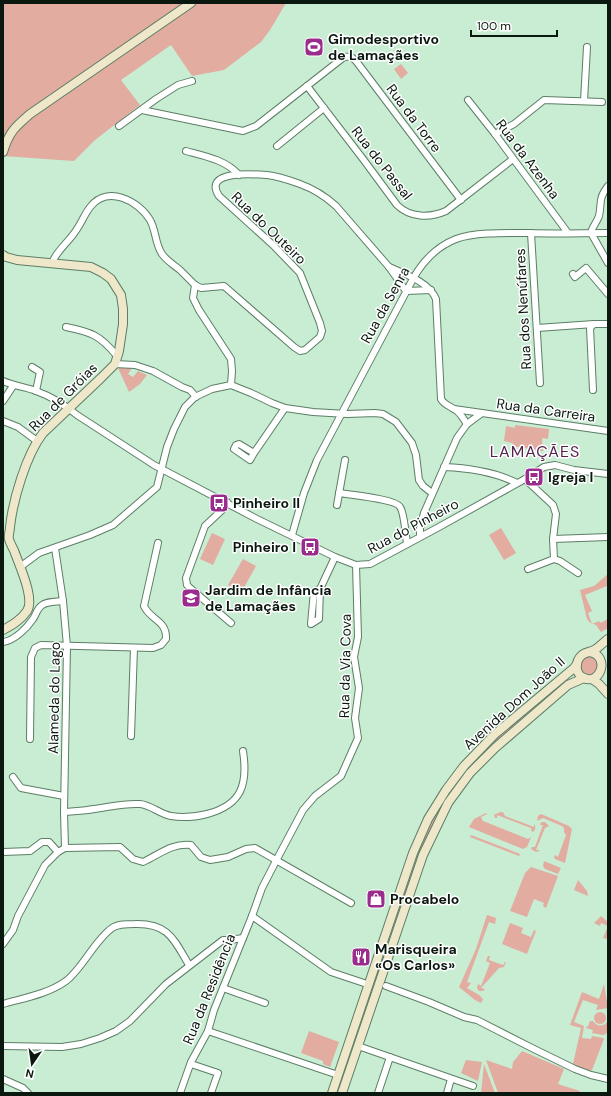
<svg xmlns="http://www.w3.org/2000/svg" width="611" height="1096" viewBox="0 0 611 1096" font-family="'DM Sans',sans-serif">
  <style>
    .green { fill: #e2aca0 }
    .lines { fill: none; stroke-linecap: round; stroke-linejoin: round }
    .street-casing { stroke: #5c7e66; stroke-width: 8 }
    .secondary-casing { stroke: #5c7e66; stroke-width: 10 }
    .street { stroke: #fff; stroke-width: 6 }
    .secondary { stroke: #efe7ca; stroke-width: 8 }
    .labels { text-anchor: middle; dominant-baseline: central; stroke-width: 3; stroke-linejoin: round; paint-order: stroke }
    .poi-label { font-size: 14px; font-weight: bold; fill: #0a180f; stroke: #fff; text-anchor: start }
    .street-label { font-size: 14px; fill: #0a180f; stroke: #fff }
    .quarter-label { font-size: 16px; letter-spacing: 1px; fill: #56214e; stroke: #fff }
  </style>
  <rect width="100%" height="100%" fill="#c8edd2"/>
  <g class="green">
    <polygon points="3,3 286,3 270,30 261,42 224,70 192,76 171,45 121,80 140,105 95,140 74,161 3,156"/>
    <polygon points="401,64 408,73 401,79 394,69"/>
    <polygon points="125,367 132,368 128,374 133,377 138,371 147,375 140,384 129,392 118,368"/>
    <polygon points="515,425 549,429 548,439 542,438 543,451 512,446 513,440 512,443 504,441 506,426 515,428"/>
    <polygon points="501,528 516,553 504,560 489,535"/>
    <polygon points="212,533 225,539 213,565 200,559"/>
    <polygon points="243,559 256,566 241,593 228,585"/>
    <path d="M608 574V588L607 586 585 595 592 611 588 613 592 624 599 621 600 623 608 619V628L601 632C599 630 598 627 596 625 592 623 590 624 587 619L580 590 594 586Z"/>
    <polygon points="589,656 595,657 600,667 592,676 586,675 581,671 580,663 583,658"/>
    <polygon points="565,678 568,682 493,745 444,805 340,1093 336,1093 417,851 431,820 459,775 490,743"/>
    <path d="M500 812H503L505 816 534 827V824C536 826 536 831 532 832L531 828 497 815V818H495L494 815Z"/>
    <polygon points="486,813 487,814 481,817 483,821 528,839 531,837 527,847 523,849 469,827 474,819"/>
    <polygon points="541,814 569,826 572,829 565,863 555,859 554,857 555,855 558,857 566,835 564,832 564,828 562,826 543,818 537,821 538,816"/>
    <polygon points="541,822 545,822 549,826 545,828 536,850 540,850 539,851 536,852 531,849 532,847 535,847 543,825 540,825"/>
    <polygon points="471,835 520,854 519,856 470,837"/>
    <polygon points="544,861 561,868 558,874 545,869 543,866"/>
    <polygon points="531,867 558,876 546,908 543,906 544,903 534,899 527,917 510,911 525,873"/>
    <polygon points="578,880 587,891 588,896 574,890"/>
    <polygon points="487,915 496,918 495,924 489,922 467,982 471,983 467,988 479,995 483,999 481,1003 475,1000 459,987 476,949"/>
    <polygon points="601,916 608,922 608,939 603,938 608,926 601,923 600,926 594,923"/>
    <polygon points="510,923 523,928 521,933 531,937 534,930 536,931 527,954 502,944"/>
    <polygon points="488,956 490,956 489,960 503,965 505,962 506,962 504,967 499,968 481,988 485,989 483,991 479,991 477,988 478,984 481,986 490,963 486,961"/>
    <polygon points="604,984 608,1008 596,1010 598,1005 583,1000 574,1022 584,1026 582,1038 591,1039 592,1036 603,1038 604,1039 592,1070 589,1071 573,1064 581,1028 570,1025 582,992 599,999"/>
    <circle cx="600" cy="1018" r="6"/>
    <path d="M590 1021H593C597 1027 604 1027 608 1021V1029L606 1034 603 1035 592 1033 593 1030 586 1028 587 1026 588 1027Z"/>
    <polygon points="309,1031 339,1042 330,1067 323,1064 323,1061 301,1053"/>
    <polygon points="522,1051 564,1069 558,1084 580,1091 579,1093 498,1093 486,1060 512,1069 513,1062"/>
    <polygon points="466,1060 482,1062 478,1081 461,1073"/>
    <polygon points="484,1064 495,1093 481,1093"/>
  </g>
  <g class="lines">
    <defs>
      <g id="street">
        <path d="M307 86 363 159 397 205C410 218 430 218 446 211L513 159"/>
        <polyline points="468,100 495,134 568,233"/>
        <polyline points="584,101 587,47"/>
        <path d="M142 110 243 131 256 126 344 57C350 56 352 57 356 61L461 200"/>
        <polyline points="119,126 156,99 178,85 192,81"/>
        <polyline points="495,134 514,124 544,100 602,102"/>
        <polyline points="277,146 324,108"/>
        <path d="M186 151C205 156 226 160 239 175"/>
        <path d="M608 186C598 199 602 202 599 216 597 222 592 227 591 233L608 263"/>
        <polyline points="531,233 540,383"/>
        <path d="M52 263C56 251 70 241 77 229 82 222 85 213 91 206 108 185 139 201 150 220 156 230 155 244 162 254 167 261 174 265 180 270 185 275 190 280 195 285L201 288 224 286 294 347 300 351 305 350 320 337 322 331 320 323 300 273 273 245 219 196C202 170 253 174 267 175 278 176 289 180 300 184 314 189 325 196 336 206L389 267 406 291 431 290"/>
        <path d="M389 267C405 274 429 282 436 299L441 399C445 406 451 406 457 411 461 414 464 420 467 424"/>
        <polyline points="573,274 575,277 586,268 608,294"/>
        <polyline points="195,285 193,298 199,310 231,359 232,371 231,385"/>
        <path d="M66 327C91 332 100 335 117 356"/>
        <polyline points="537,328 594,324"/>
        <polyline points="115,364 135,365 153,371 182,387 190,390 196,397"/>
        <polyline points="32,367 40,372 36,391"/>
        <path d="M3 381C14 386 25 387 36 391 50 396 65 405 77 415L154 465 257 519 335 557 356 565 370 564 439 527 525 479 544 467 555 465 574 470 608 474"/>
        <polyline points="593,390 590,328 594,324 608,324"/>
        <polyline points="3,401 13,386"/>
        <polyline points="454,409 482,413"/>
        <polyline points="3,421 18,427 37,441"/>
        <polyline points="254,453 250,460 234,449 236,445 239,444 254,453 285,408"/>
        <path d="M444 467C469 468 495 472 517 483"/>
        <polyline points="525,479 553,505 556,514 553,539 554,559 528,569"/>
        <path d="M339 493C350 495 396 499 400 507 404 512 406 536 407 544"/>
        <polyline points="227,502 222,510 205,526 186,578 187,585 190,588 231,623"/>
        <polyline points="337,505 345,460"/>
        <path d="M292 535 304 493 317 460 414 277C424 260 438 246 456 239 475 232 508 233 529 233 555 234 582 233 608 233"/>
        <polyline points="420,536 420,528 424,513 457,438 467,424 482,413 608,431"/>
        <polyline points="553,539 608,537"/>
        <polyline points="55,548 63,601 67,646 64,812 65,848"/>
        <polyline points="554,559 560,561 578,573"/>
        <polyline points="20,567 39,553 90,535 113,525 157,487 167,447 174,429 185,407 195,397 212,389 231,385 251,393 272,403 285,408 313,412 347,414 375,413 383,414 396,422 412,443 416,455 419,480 423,486 432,493"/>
        <polyline points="320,589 314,591 311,624 319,619 320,589 335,557"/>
        <path d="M3 642C14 641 27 628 33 619 36 615 37 609 41 606 46 601 56 602 63 601"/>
        <polyline points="131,736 134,648"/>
        <path d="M30 739 31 657 35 648 41 645 153 648 161 645 166 639C167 620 150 620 144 606L158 543"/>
        <polyline points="13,777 21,788 64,796"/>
        <path d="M64 812C74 811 84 811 94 809 109 807 124 803 140 804 151 805 160 814 171 816 182 818 195 817 207 814 242 805 248 784 243 751"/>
        <polyline points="3,852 30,851 42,842 49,842 58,852"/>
        <polyline points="252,916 331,972 364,983"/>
        <path d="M3 944 13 930 18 916 45 865 58 852 65 848 120 847 133 859 143 862C160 854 172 843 191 845L201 857 210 860 228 857 246 849 255 848 351 903"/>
        <polyline points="386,986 429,1002 464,1017 477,1020 532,1048 575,1069 591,1075 608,1079"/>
        <polyline points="223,988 265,1003"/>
        <path d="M3 1004C24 998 48 994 66 981 82 969 95 940 112 928 118 924 127 924 135 924 169 923 174 940 189 965"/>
        <polyline points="208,1031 338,1075"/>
        <polyline points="3,1046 62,1047 81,1044 100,1038 116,1031 130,1021 166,984 223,940 230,940 243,938"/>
        <polyline points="358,1046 473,1086"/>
        <polyline points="191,1064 218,1073 211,1093"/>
        <polyline points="3,1079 23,1088 28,1093"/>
        <polyline points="180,1093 191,1062 208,1031 214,1010 252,916 262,888 277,859 303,810 315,796 341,776 358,738 355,718 359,688 354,657 358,637 356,565"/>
        <polyline points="378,1093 390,1057"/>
        <polyline points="447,1093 451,1079"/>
      </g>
      <g id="secondary">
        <path d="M3 152C9 132 15 127 30 114L191 3"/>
        <path d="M3 255 6 257 17 260 91 267 103 273 111 279 121 295 123 309V324L119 351 115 364 101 378 43 433C26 455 13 500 10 527 10 531 8 536 9 539 10 544 14 549 15 553 20 567 35 599 27 611 21 620 12 625 3 630"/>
        <path d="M590 652C611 656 600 688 582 677 575 672 575 661 582 655 586 652 591 652 596 649 600 646 604 642 608 639"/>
        <polyline points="592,679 599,684 608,694"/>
        <polyline points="332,1093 413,853 428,819 446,790 464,766 495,734 574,668 577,664"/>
        <polyline points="342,1093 423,855 448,803 470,773 495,748 568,685 584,678"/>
      </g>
    </defs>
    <use href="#street" class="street-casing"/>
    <use href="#secondary" class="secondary-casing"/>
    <use href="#street" class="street"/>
    <use href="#secondary" class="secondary"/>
  </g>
  <defs>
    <symbol id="stadium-square" viewBox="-11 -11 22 22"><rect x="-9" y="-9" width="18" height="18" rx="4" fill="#992c8c" stroke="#fff"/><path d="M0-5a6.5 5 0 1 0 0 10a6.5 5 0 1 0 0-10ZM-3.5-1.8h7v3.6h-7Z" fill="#fff"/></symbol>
    <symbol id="bus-square" viewBox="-11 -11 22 22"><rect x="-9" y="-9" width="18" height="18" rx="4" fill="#992c8c" stroke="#fff"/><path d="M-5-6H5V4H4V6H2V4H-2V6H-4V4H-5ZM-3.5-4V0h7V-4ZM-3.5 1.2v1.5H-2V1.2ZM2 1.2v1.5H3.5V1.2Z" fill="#fff"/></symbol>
    <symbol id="school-square" viewBox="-11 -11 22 22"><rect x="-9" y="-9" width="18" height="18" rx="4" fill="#992c8c" stroke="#fff"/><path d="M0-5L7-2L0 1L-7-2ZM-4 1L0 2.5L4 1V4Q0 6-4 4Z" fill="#fff"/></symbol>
    <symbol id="shop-square" viewBox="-11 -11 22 22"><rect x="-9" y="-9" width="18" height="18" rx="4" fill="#992c8c" stroke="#fff"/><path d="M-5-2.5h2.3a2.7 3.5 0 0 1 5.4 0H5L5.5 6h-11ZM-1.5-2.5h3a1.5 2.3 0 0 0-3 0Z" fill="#fff"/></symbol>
    <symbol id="restaurant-square" viewBox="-11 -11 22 22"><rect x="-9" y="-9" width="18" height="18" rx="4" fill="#992c8c" stroke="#fff"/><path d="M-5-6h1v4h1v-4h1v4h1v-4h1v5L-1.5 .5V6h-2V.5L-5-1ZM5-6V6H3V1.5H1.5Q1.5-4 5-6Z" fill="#fff"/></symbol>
  </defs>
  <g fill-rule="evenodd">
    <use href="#stadium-square" x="303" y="36" width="22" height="22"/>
    <use href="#bus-square" x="523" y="466" width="22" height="22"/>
    <use href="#bus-square" x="208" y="492" width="22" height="22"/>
    <use href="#bus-square" x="299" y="536" width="22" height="22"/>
    <use href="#school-square" x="180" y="587" width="22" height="22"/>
    <use href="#shop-square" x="365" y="888" width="22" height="22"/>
    <use href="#restaurant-square" x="350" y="946" width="22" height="22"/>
  </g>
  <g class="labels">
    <g class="poi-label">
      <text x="328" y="39">Gimodesportivo<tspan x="328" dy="16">de Lamaçães</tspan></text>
      <text x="548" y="477">Igreja I</text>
      <text x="233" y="503">Pinheiro II</text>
      <text x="296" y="547" text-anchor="end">Pinheiro I</text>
      <text x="205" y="590">Jardim de Infância<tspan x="205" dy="16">de Lamaçães</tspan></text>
      <text x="390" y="899">Procabelo</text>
      <text x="375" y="949">Marisqueira<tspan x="375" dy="16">«Os Carlos»</tspan></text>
    </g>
    <g class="street-label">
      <text transform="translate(414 118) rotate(53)">Rua da Torre</text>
      <text transform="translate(528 159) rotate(53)">Rua da Azenha</text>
      <text transform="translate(382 163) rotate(52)">Rua do Passal</text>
      <text transform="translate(269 228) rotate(44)">Rua do Outeiro</text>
      <text transform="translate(385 305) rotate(-61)">Rua da Senra</text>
      <text transform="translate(523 309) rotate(-93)">Rua dos Nenúfares</text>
      <text transform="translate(63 397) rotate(-45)">Rua de Gróias</text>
      <text transform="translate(546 410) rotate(8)">Rua da Carreira</text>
      <text transform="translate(413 526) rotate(-28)">Rua do Pinheiro</text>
      <text transform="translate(345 666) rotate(-89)">Rua da Via Cova</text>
      <text transform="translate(54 698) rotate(-89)">Alameda do Lago</text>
      <text transform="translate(514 703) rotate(-42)">Avenida Dom João II</text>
      <text transform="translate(209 989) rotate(-68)">Rua da Residência</text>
    </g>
    <g class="quarter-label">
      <text x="535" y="451">LAMAÇÃES</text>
    </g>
  </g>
  <rect width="611" height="1096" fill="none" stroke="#0a180f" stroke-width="8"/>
  <g transform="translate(32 1064) rotate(193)" stroke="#ffffff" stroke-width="3" paint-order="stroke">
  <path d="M0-3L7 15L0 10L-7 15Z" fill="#0a180f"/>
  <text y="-6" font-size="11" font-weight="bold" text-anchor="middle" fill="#0a180f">N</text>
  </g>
  <path d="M471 30v6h86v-6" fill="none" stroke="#0a180f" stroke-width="2"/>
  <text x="477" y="30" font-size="12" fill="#0a180f" stroke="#ffffff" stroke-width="3" paint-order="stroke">100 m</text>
</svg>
